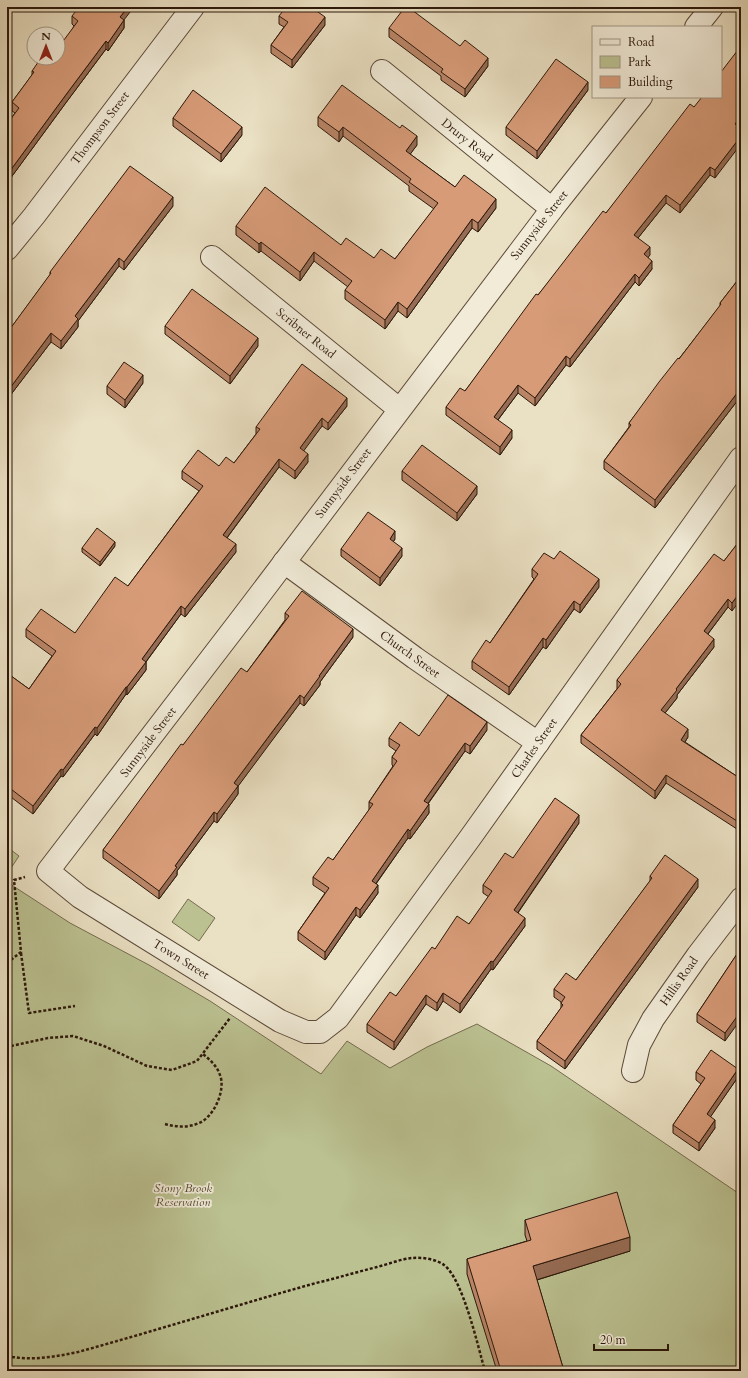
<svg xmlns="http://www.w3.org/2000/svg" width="748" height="1378" viewBox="0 0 748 1378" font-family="Cardo,serif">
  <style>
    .green { fill: #bbc191; stroke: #746c4e }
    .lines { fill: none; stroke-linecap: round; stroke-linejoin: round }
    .street-casing { stroke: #5c4a39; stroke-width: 24 }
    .path { stroke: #2c180b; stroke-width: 2.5; stroke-dasharray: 3 2; stroke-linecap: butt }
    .street { stroke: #f1ebd8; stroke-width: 22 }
    .wall { fill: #b98567; stroke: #2c180b }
    .shaded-wall { fill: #966c54; stroke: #2c180b }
    .building { fill: #d79b78; stroke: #2c180b }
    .labels { text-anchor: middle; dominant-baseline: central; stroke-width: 3.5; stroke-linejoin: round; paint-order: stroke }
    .street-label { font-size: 12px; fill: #2c180b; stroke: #f1ebd8 }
    .park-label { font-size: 12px; font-style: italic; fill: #574b33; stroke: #f1ebd8 }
  </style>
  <rect width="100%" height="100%" fill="#eae0c3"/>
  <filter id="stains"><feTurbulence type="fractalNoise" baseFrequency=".005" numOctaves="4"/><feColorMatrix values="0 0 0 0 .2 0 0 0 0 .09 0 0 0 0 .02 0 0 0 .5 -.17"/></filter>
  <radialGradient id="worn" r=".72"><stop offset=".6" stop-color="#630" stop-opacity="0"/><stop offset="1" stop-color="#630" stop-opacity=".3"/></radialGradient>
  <g class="green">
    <polygon points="7,847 19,856 7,874"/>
    <polygon points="7,882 70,923 149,965 210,1001 321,1074 347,1041 390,1068 427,1047 477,1024 551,1066 741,1195 741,1364 731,1371 7,1371"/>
    <polygon points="188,899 215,918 199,941 172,922"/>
  </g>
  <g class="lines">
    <defs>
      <g id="street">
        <polyline points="696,27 712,7"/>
        <polyline points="382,71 552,209"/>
        <polyline points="641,97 552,209 242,618 48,871 80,897 280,1021 306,1032 320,1032 338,1018 470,838 741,458"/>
        <polyline points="7,249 34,216 193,7"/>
        <polyline points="212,257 399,409"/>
        <polyline points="284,562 415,658 538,743"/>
        <polyline points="633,1071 639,1045 653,1019 698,955 741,899"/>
      </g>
    </defs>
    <use href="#street" class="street-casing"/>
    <g class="path">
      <polyline points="21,953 29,1013 75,1006"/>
      <polyline points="7,963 21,952 14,880 25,877"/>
      <polyline points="7,1044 11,1046 7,1047"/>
      <polyline points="11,1046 48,1038 73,1036 104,1046 147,1066 172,1070 197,1061 230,1018"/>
      <path d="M165 1124C176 1127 188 1128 199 1123 214 1117 226 1090 220 1075 217 1066 210 1060 203 1054"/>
      <path d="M7 1356C31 1361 54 1357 78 1352 158 1330 237 1305 316 1283 337 1278 357 1272 377 1267 389 1264 401 1259 412 1258 422 1257 436 1259 444 1265 463 1279 478 1347 485 1371"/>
    </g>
    <use href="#street" class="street"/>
  </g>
  <g class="wall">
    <polygon points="72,16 124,20 124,28 108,51 106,49 65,104 7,183 7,124 15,113 12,111 12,102 32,75 32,71 58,58 74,26 72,24"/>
    <polygon points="279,16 325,25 292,68 271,53 271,45 284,27 279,24"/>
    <polygon points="389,28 488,66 465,97 441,80 441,76 389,37"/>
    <polygon points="588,90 537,159 506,135 506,127"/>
    <polygon points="694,107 739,127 715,178 710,175 680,213 666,203 638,238 650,255 648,257 652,269 639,286 635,282 570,367 566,365 535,406 518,393 498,420 512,438 500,455 446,415 446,407 465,391 538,295"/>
    <polygon points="318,117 417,145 410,154 455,187 496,208 478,232 472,228 407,318 398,311 385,329 345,299 345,290 348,287 314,261 300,281 261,251 259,253 236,235 236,226 341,245 374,258 395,259 434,209 409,191 409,186 343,136 339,142 318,126"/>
    <polygon points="173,118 242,135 221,162 173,126"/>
    <polygon points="173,206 124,270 119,266 78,321 78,327 61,349 51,342 9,397 9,401 7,404 7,327 10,329 50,275 50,272"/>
    <polygon points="741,276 741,396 655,508 604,469 604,461 629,427 629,423 720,306 720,303"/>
    <polygon points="165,326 258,346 230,384 165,334"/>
    <polygon points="143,383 125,408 107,394 107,386"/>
    <polygon points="347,406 328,430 322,426 303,451 308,462 295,479 279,467 227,538 236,552 185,617 181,614 146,662 146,670 127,695 126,694 97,736 95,734 63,777 61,776 33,814 7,794 7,673 29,689 52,656 26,637 26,629 75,633 128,586 199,491 182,479 182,471 219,466 234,463 256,434 256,427"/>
    <polygon points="402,471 477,494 457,521 402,480"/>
    <polygon points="395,539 393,542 402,556 380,586 341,556 341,549"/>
    <polygon points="741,539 732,611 728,607 708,634 714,647 677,695 677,698 665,713 688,737 685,742 741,779 740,831 666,783 655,799 581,743 581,735 617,689 617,680 724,561"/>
    <polygon points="115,546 100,566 82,552 82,548"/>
    <polygon points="554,559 599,587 580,613 574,609 546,649 543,647 509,695 472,669 472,661 490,643 534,579 532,577 532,569"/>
    <polygon points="285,613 353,637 320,682 320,685 304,706 300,703 272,740 238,786 238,794 217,823 214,821 177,871 177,875 159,899 103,858 103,850 183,745 247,672 285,620"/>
    <polygon points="487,730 470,754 465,751 428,804 429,813 410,839 408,838 376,884 378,893 360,918 356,915 325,960 298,940 298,932 325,893 313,885 313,877 333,860 369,810 369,802 393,766 392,765 392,757 396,751 389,746 389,738"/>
    <polygon points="579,823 518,913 525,926 493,970 491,969 460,1013 443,1001 437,1011 426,1004 394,1050 367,1032 367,1024 396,996 435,949 469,924 489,897 483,893 483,885 513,858"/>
    <polygon points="650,876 698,887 565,1069 537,1049 537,1041 561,1008 561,1002 554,997 554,989 576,980 650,881"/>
    <polygon points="741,948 725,1041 697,1022 697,1014"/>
    <polygon points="696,1072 738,1077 710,1117 715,1128 699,1151 673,1133 673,1125 701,1084 696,1080"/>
    <polygon points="525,1220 630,1251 537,1280 564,1371 497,1371 467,1274 467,1259 527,1241 525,1235"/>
  </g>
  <g class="shaded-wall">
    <polygon points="128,7 134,7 120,25 120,17"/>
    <polygon points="325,17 325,25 292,68 292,60"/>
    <polygon points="124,20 124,28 108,51 108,43"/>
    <polygon points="106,41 106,49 65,104 7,183 7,175 65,96"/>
    <polygon points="488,58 488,66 465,97 465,89"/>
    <polygon points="588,82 588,90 537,159 537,151"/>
    <polygon points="741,116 741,124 735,132 735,124"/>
    <polygon points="242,127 242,135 221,162 221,154"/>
    <polygon points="343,127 343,136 339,142 339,132"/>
    <polygon points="417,136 417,145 406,160 406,151"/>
    <polygon points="741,136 741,144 715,178 715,170"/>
    <polygon points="710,167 710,175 680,213 680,205"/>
    <polygon points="666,195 666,203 634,243 634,235"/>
    <polygon points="173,197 173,206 124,270 124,262"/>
    <polygon points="496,199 496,208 478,232 478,223"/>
    <polygon points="472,219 472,228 407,318 407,309"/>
    <polygon points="261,242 261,251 259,253 259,244"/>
    <polygon points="650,247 650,255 644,263 644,254"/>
    <polygon points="314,252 314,261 300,281 300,272"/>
    <polygon points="119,258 119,266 78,321 78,327 61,349 61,341 75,316"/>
    <polygon points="652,261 652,269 639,286 639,278"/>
    <polygon points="635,274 635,282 570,367 570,359"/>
    <polygon points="398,302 398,311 385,329 385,320"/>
    <polygon points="51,333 51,342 9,397 9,401 7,404 7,392"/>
    <polygon points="258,338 258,346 230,384 230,376"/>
    <polygon points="566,356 566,365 535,406 535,398"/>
    <polygon points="143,375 143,383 125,408 125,400"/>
    <polygon points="518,385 518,393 494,425 494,417"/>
    <polygon points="741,388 741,396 655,508 655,500"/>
    <polygon points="347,398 347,406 328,430 328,423"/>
    <polygon points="322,418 322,426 300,456 300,448"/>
    <polygon points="512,430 512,438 500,455 500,447"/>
    <polygon points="308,454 308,462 295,479 295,471"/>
    <polygon points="279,459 279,467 223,543 223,535"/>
    <polygon points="477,486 477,494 457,521 457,513"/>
    <polygon points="395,531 395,539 390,547 390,539"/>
    <polygon points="115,542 115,546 100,566 100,562"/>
    <polygon points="236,544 236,552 185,617 185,609"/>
    <polygon points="402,548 402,556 380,586 380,578"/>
    <polygon points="599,579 599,587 580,613 580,605"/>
    <polygon points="741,591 741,599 732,611 732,603"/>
    <polygon points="728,599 728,607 704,639 704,631"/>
    <polygon points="574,601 574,609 546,649 546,640"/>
    <polygon points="181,606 181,614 142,667 142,659"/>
    <polygon points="353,629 353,637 320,682 320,685 304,706 304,698 319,676"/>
    <polygon points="543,638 543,647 509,695 509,687"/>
    <polygon points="714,639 714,647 677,695 677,698 661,718 661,710 676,689"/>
    <polygon points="146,662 146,670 127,695 127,687"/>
    <polygon points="126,687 126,694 97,736 97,728"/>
    <polygon points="300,695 300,703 236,789 238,786 238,794 217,823 217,814 234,783"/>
    <polygon points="487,722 487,730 470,754 470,746"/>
    <polygon points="95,727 95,734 63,777 63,770"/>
    <polygon points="688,729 688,737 681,748 681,740"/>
    <polygon points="465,743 465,751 424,809 424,801"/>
    <polygon points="61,769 61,776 33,814 33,806"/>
    <polygon points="666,775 666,783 655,799 655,791"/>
    <polygon points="429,804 429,813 410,839 410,831"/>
    <polygon points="214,812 214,821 177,871 177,875 159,899 159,891 175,866"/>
    <polygon points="579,815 579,823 514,918 514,910"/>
    <polygon points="741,821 741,829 740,831 740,823"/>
    <polygon points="408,829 408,838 372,889 372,881"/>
    <polygon points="698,879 698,887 565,1069 565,1061"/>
    <polygon points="378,885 378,893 360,918 360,910"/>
    <polygon points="356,907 356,915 325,960 325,952"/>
    <polygon points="525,918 525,926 493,970 493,962"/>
    <polygon points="491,961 491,969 460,1013 460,1004"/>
    <polygon points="443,993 443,1001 437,1011 437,1003"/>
    <polygon points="426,995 426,1004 394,1050 394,1042"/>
    <polygon points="741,1003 741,1019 725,1041 725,1033 739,1007"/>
    <polygon points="738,1069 738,1077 707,1122 707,1114"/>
    <polygon points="715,1120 715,1128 699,1151 699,1143"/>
    <polygon points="630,1237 630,1251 533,1281 533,1266"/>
  </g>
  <g class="building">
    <polygon points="79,7 128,7 120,17 124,20 108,43 106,41 65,96 7,175 7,124 19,108 12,102 34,72 32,71 41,58 58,58 58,48 78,21 72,16"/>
    <polygon points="286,7 311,7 325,17 292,60 271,45 288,22 279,16"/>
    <polygon points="405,7 408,7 460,46 465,40 488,58 465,89 441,72 443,69 389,28"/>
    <polygon points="741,46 741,116 735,124 741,129 741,136 715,170 710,167 680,205 666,195 634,235 650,247 644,254 652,261 639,278 635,274 570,359 566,356 535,398 518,385 494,417 512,430 500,447 446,407 460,388 465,391 536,294 538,295 603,211 606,213 690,104 694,107 702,97 721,97 721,72"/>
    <polygon points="556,59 588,82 537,151 506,127"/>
    <polygon points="342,85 400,128 402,125 417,136 406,151 455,187 464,175 496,199 478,223 472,219 407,309 398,302 385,320 345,290 352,281 314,252 300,272 261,242 259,244 236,226 265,187 341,245 346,238 374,258 381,249 395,259 438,203 409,182 411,179 343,127 339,132 318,117"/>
    <polygon points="193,90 242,127 221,154 173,118"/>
    <polygon points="130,166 173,197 124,262 119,258 75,316 78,319 61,341 51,333 7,392 9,393 7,396 7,327 10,329 51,273 50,272"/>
    <polygon points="741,276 741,388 655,500 604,461 631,425 629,423 659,382 678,358 679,359 721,304 720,303"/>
    <polygon points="192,289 258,338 230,376 165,326"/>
    <polygon points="124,362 143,375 125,400 107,386"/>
    <polygon points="302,364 347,398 328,423 322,418 300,448 308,454 295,471 279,459 223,535 236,544 185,609 181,606 142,659 146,662 127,687 126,687 97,728 95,727 63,770 61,769 33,806 7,786 7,673 29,689 56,651 26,629 41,609 75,633 115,577 128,586 203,486 182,471 198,450 219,466 226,457 234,463 260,429 256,427"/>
    <polygon points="422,445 477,486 457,513 402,471"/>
    <polygon points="368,512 395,531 390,539 402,548 380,578 341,549"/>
    <polygon points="97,528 115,542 100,562 82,548"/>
    <polygon points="741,539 741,591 732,603 728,599 704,631 714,639 676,689 677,690 661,710 688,729 681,740 741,779 741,821 740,823 666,775 655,791 581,735 621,684 617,680 714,554 724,561"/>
    <polygon points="560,551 599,579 580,605 574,601 546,640 543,638 509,687 472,661 486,640 490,643 538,574 532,569 544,553 554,559"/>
    <polygon points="302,591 353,629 319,676 320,676 304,698 300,695 272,732 234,783 238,786 217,814 214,812 175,866 177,867 159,891 103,850 181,744 183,745 241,668 247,672 289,616 285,613"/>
    <polygon points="448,695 487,722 470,746 465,743 424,801 429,804 410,831 408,829 372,881 378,885 360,910 356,907 325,952 298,932 329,888 313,877 328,857 333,860 373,804 369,802 397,761 392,757 400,745 389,738 400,722 419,736"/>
    <polygon points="555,798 579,815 514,910 525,918 493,962 491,961 460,1004 443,993 437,1003 426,995 394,1042 367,1024 390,992 396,996 432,947 435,949 457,916 469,924 492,891 483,885 505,853 513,858"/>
    <polygon points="665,855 698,879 565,1061 537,1041 563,1005 561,1003 565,997 554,989 566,973 576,980 652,878 650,876"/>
    <polygon points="741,948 741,1003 739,1007 741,1008 741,1011 725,1033 697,1014"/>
    <polygon points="711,1050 738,1069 707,1114 715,1120 699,1143 673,1125 705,1078 696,1072"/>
    <polygon points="617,1192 630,1237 533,1266 564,1371 501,1371 467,1259 531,1240 525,1220"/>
  </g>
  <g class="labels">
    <g class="street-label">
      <text transform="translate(100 128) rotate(-53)">Thompson Street</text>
      <text transform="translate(467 140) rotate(39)">Drury Road</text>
      <text transform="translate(539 225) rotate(-52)">Sunnyside Street</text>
      <text transform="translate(306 333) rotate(39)">Scribner Road</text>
      <text transform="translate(343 483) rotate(-53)">Sunnyside Street</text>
      <text transform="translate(410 654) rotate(36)">Church Street</text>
      <text transform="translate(148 742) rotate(-53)">Sunnyside Street</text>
      <text transform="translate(534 748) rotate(-55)">Charles Street</text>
      <text transform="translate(181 959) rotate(32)">Town Street</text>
      <text transform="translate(679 981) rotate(-55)">Hillis Road</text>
    </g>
    <g class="park-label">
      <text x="183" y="1188">Stony Brook<tspan x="183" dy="14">Reservation</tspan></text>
    </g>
  </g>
  <rect width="748" height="1378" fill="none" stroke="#eae0c3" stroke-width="24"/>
  <rect x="8" y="8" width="732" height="1362" fill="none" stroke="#2c180b" stroke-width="2"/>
  <rect x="12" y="12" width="724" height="1354" fill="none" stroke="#2c180b"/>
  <rect x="592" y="26" width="130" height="72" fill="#f1ebd8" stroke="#a29786"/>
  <rect x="600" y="39" width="20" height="6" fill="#f1ebd8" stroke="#a29786"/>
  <text x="628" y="46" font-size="12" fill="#2c180b">Road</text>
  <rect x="600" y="56" width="20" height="12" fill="#bbc191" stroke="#a29786"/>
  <text x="628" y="66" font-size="12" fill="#2c180b">Park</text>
  <rect x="600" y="76" width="20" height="12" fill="#d79b78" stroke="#a29786"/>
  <text x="628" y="86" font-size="12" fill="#2c180b">Building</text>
  <g transform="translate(46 46)"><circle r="19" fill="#f1ebd8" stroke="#a29786"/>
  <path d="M0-3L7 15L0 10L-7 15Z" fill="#8f2418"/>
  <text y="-6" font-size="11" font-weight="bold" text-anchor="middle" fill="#2c180b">N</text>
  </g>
  <path d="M594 1344v6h74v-6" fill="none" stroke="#2c180b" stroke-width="2"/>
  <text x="600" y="1344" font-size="12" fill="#2c180b" stroke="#f1ebd8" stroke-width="3" paint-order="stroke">20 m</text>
  <rect width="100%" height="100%" filter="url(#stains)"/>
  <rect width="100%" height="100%" fill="url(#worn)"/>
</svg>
